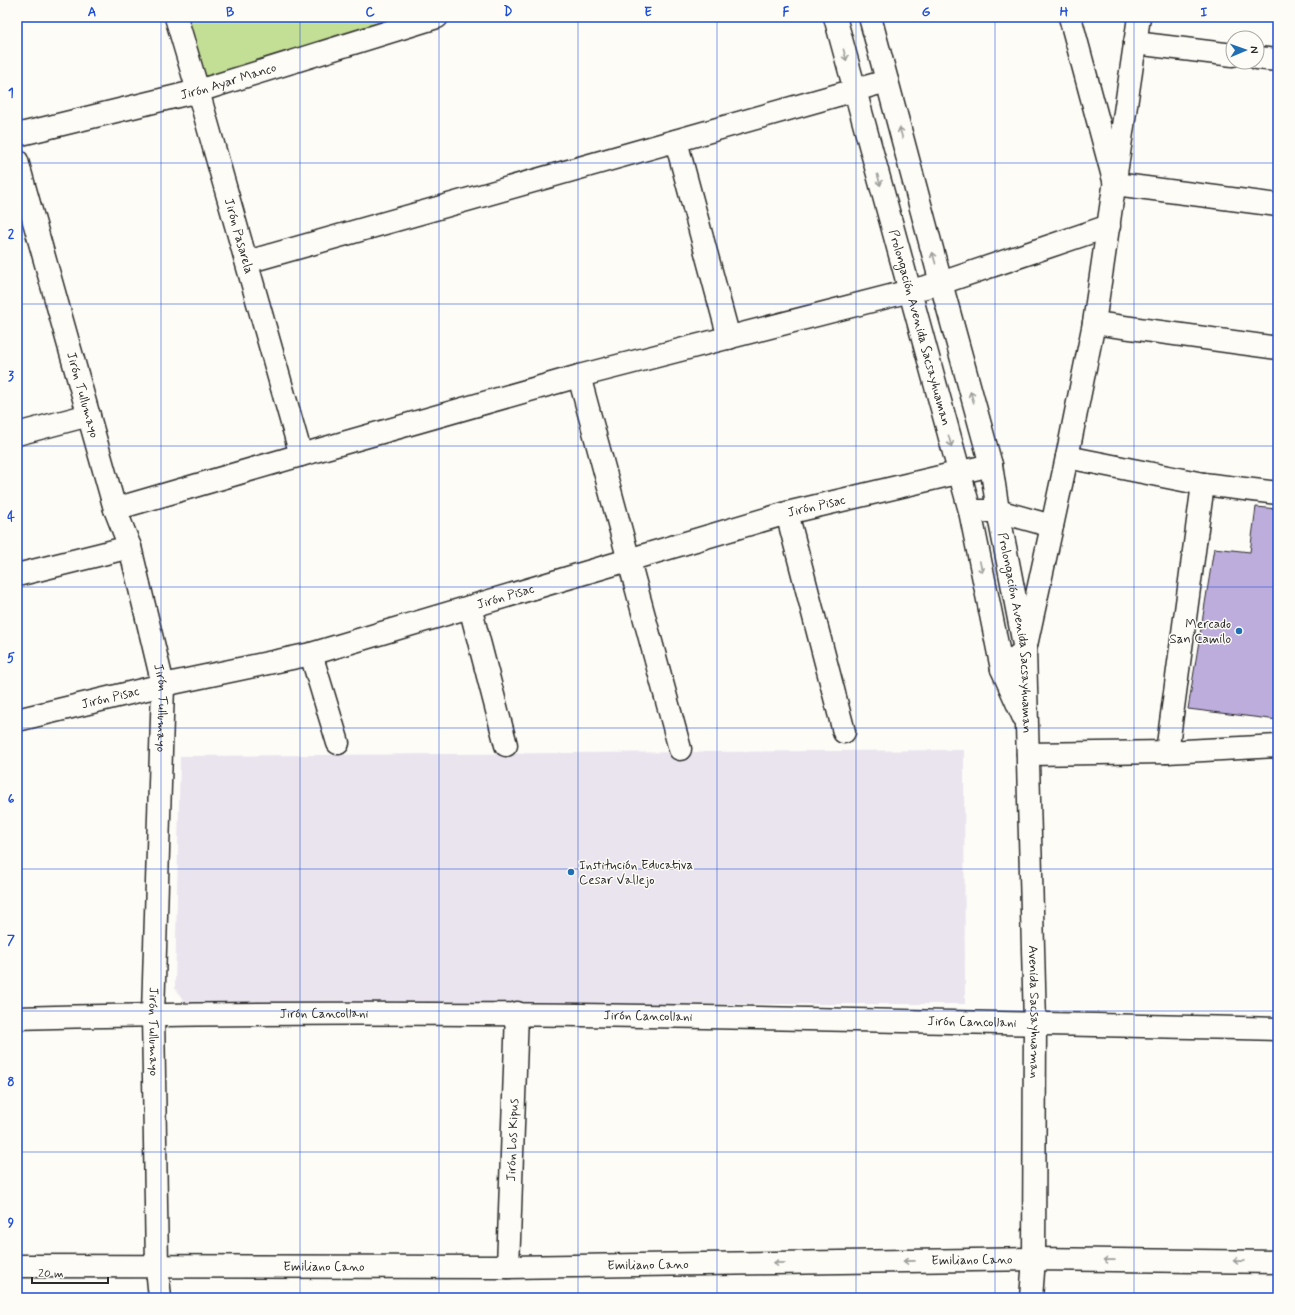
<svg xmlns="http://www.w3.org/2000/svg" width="1295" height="1315" viewBox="0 0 1295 1315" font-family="Mynerve,sans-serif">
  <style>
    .built { fill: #eae4ef }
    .green { fill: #c3de95; stroke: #778460 }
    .building { fill: #bdaddd; stroke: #2b2b2b }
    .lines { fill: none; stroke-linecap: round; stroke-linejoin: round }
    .street-casing { stroke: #2b2b2b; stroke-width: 25 }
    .secondary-casing { stroke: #2b2b2b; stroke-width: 25 }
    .street { stroke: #fdfcf7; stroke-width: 22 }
    .secondary { stroke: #fdfcf7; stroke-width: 22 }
    .oneway { stroke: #9e9e9b }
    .grid { fill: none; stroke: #1d4ed8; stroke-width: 1; stroke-opacity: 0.55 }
    .poi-dot { fill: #1f6fb2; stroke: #fdfcf7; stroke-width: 1.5 }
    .labels { text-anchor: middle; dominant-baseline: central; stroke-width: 3; stroke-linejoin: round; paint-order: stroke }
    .street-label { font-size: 13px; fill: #2b2b2b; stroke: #fdfcf7 }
    .poi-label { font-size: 13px; fill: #2b2b2b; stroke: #fdfcf7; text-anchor: end }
    .neatline { fill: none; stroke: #1d4ed8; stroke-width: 1.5 }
    .grid-label { font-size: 13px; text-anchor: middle; font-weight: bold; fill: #1d4ed8 }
  </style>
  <rect width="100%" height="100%" fill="#fdfcf7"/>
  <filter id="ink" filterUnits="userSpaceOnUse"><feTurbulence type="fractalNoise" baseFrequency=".025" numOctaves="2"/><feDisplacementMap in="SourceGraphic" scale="8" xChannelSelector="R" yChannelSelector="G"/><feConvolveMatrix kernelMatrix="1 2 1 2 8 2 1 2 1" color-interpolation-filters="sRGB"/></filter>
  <g filter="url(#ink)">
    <polygon class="built" points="964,750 965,1004 186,1004 175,988 180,756"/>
    <polygon class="green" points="176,17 437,17 198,91"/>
    <polygon class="building" points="1256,507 1278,509 1278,720 1188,709 1214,548 1250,552"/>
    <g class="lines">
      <defs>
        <g id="street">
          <path id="s1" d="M176 17 198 91 301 455"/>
          <polyline points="1070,17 1115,184 1278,205"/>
          <polyline points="1135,43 1233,55"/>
          <polyline points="1257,58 1278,60"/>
          <path id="s2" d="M17 135 198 91 437 17"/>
          <polyline points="676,141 729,338"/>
          <path id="s3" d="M17 161 115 509 130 547 163 685 153 1014 157 1267 160 1298"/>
          <polyline points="247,262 887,81"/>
          <polyline points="1094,323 1278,348"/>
          <polyline points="579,376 680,749"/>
          <polyline points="17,434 89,415"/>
          <polyline points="1067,457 1203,484 1278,493"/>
          <polyline points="115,509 301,455 579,376 941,283 1109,226"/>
          <polyline points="970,511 998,511 1052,526"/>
          <polyline points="787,513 844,732"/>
          <polyline points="17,575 130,547"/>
          <polyline points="470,607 506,745"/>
          <polyline points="311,654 338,743"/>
          <polyline points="1002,669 1025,650 1067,457 1094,323 1139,17"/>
          <path id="s4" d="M17 720 163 685 311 654 787 513 991 465"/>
          <polyline points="1167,752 1203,484"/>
          <polyline points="1028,754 1167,752 1278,746"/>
          <path id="s5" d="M17 1018C264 1011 511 1013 758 1018 932 1021 1105 1024 1278 1029"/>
          <path id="s6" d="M508 1267 517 1013"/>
        </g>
        <g id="secondary">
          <path id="s7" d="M835 17 970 511 1002 669 1023 716"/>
          <path id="s8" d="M870 17 941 283 991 465 998 511 1025 650 1035 1023 1034 1259 1031 1298"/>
          <path id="s9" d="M17 1266 508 1267 1034 1259 1278 1262"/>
        </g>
      </defs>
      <use href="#street" class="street-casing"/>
      <use href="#secondary" class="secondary-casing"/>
      <use href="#street" class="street"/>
      <use href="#secondary" class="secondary"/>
    </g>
    <defs><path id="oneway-shaft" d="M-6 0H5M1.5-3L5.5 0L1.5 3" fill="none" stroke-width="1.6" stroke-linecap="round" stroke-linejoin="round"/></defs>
    <g class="oneway">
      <use href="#oneway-shaft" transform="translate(845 55) rotate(75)"/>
      <use href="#oneway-shaft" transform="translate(901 133) rotate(-105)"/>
      <use href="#oneway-shaft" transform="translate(879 180) rotate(75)"/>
      <use href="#oneway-shaft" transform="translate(934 258) rotate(-105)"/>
      <use href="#oneway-shaft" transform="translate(972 397) rotate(-106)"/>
      <use href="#oneway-shaft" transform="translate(950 441) rotate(75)"/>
      <use href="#oneway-shaft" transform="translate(981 567) rotate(79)"/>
      <use href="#oneway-shaft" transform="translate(1109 1260) rotate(-179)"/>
      <use href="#oneway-shaft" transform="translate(909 1261) rotate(179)"/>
      <use href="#oneway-shaft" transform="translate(1239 1261) rotate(-179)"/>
      <use href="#oneway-shaft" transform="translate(779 1263) rotate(179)"/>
    </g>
  </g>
  <path class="grid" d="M161 17V1298M300 17V1298M439 17V1298M578 17V1298M717 17V1298M856 17V1298M995 17V1298M1134 17V1298M17 163H1278M17 304H1278M17 446H1278M17 587H1278M17 728H1278M17 869H1278M17 1011H1278M17 1152H1278"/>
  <g class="poi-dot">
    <circle cx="1239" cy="631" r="4"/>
    <circle cx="571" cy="872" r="4"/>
  </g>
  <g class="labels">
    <g class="street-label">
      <text stroke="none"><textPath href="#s2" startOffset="218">Jirón Ayar Manco</textPath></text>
      <text stroke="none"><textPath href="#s1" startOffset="228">Jirón Pasarela</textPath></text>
      <text stroke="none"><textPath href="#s7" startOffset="322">Prolongación Avenida Sacsayhuaman</textPath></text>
      <text stroke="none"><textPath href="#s3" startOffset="243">Jirón Tullumayo</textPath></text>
      <text stroke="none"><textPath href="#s4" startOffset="828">Jirón Pisac</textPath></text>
      <text stroke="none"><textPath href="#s4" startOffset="504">Jirón Pisac</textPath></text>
      <text stroke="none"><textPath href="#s8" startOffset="634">Prolongación Avenida Sacsayhuaman</textPath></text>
      <text stroke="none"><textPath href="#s4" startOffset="96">Jirón Pisac</textPath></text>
      <text stroke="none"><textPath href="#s3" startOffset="567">Jirón Tullumayo</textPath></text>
      <text stroke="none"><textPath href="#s8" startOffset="1014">Avenida Sacsayhuaman</textPath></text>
      <text stroke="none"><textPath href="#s5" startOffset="307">Jirón Cancollani</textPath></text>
      <text stroke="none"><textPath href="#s5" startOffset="631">Jirón Cancollani</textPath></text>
      <text stroke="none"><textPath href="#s5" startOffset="955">Jirón Cancollani</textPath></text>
      <text stroke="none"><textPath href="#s3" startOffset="891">Jirón Tullumayo</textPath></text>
      <text stroke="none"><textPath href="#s6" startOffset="127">Jirón Los Kipus</textPath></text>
      <text stroke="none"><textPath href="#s9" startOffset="955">Emiliano Cano</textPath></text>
      <text stroke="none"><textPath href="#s9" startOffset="631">Emiliano Cano</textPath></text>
      <text stroke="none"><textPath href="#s9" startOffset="307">Emiliano Cano</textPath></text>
    </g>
    <g class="poi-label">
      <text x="1231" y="624">Mercado<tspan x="1231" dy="15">San Camilo</tspan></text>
      <text x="579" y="865" text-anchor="start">Institución Educativa<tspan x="579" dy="15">Cesar Vallejo</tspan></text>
    </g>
  </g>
  <rect width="1295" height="1315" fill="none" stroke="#fdfcf7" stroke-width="44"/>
  <g transform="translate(1245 50) rotate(88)"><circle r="19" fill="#fdfcf7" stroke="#a9a8a5"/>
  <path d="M0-3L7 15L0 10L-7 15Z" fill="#1f6fb2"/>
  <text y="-6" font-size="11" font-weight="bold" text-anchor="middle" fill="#2b2b2b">N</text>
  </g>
  <path d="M32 1277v6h76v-6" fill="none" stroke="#2b2b2b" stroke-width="2"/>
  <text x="38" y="1277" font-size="12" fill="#2b2b2b" stroke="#fdfcf7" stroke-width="3" paint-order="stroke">20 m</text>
  <rect x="22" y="22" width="1251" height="1271" class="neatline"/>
  <g class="grid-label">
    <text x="92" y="16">A</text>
    <text x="230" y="16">B</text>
    <text x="370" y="16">C</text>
    <text x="508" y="16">D</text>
    <text x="648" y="16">E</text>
    <text x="786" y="16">F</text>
    <text x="926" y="16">G</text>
    <text x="1064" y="16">H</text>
    <text x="1204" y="16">I</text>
    <text x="11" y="97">1</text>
    <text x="11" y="238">2</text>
    <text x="11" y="380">3</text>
    <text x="11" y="521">4</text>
    <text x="11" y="662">5</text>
    <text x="11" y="803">6</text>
    <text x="11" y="944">7</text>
    <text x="11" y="1086">8</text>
    <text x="11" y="1227">9</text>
  </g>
</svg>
